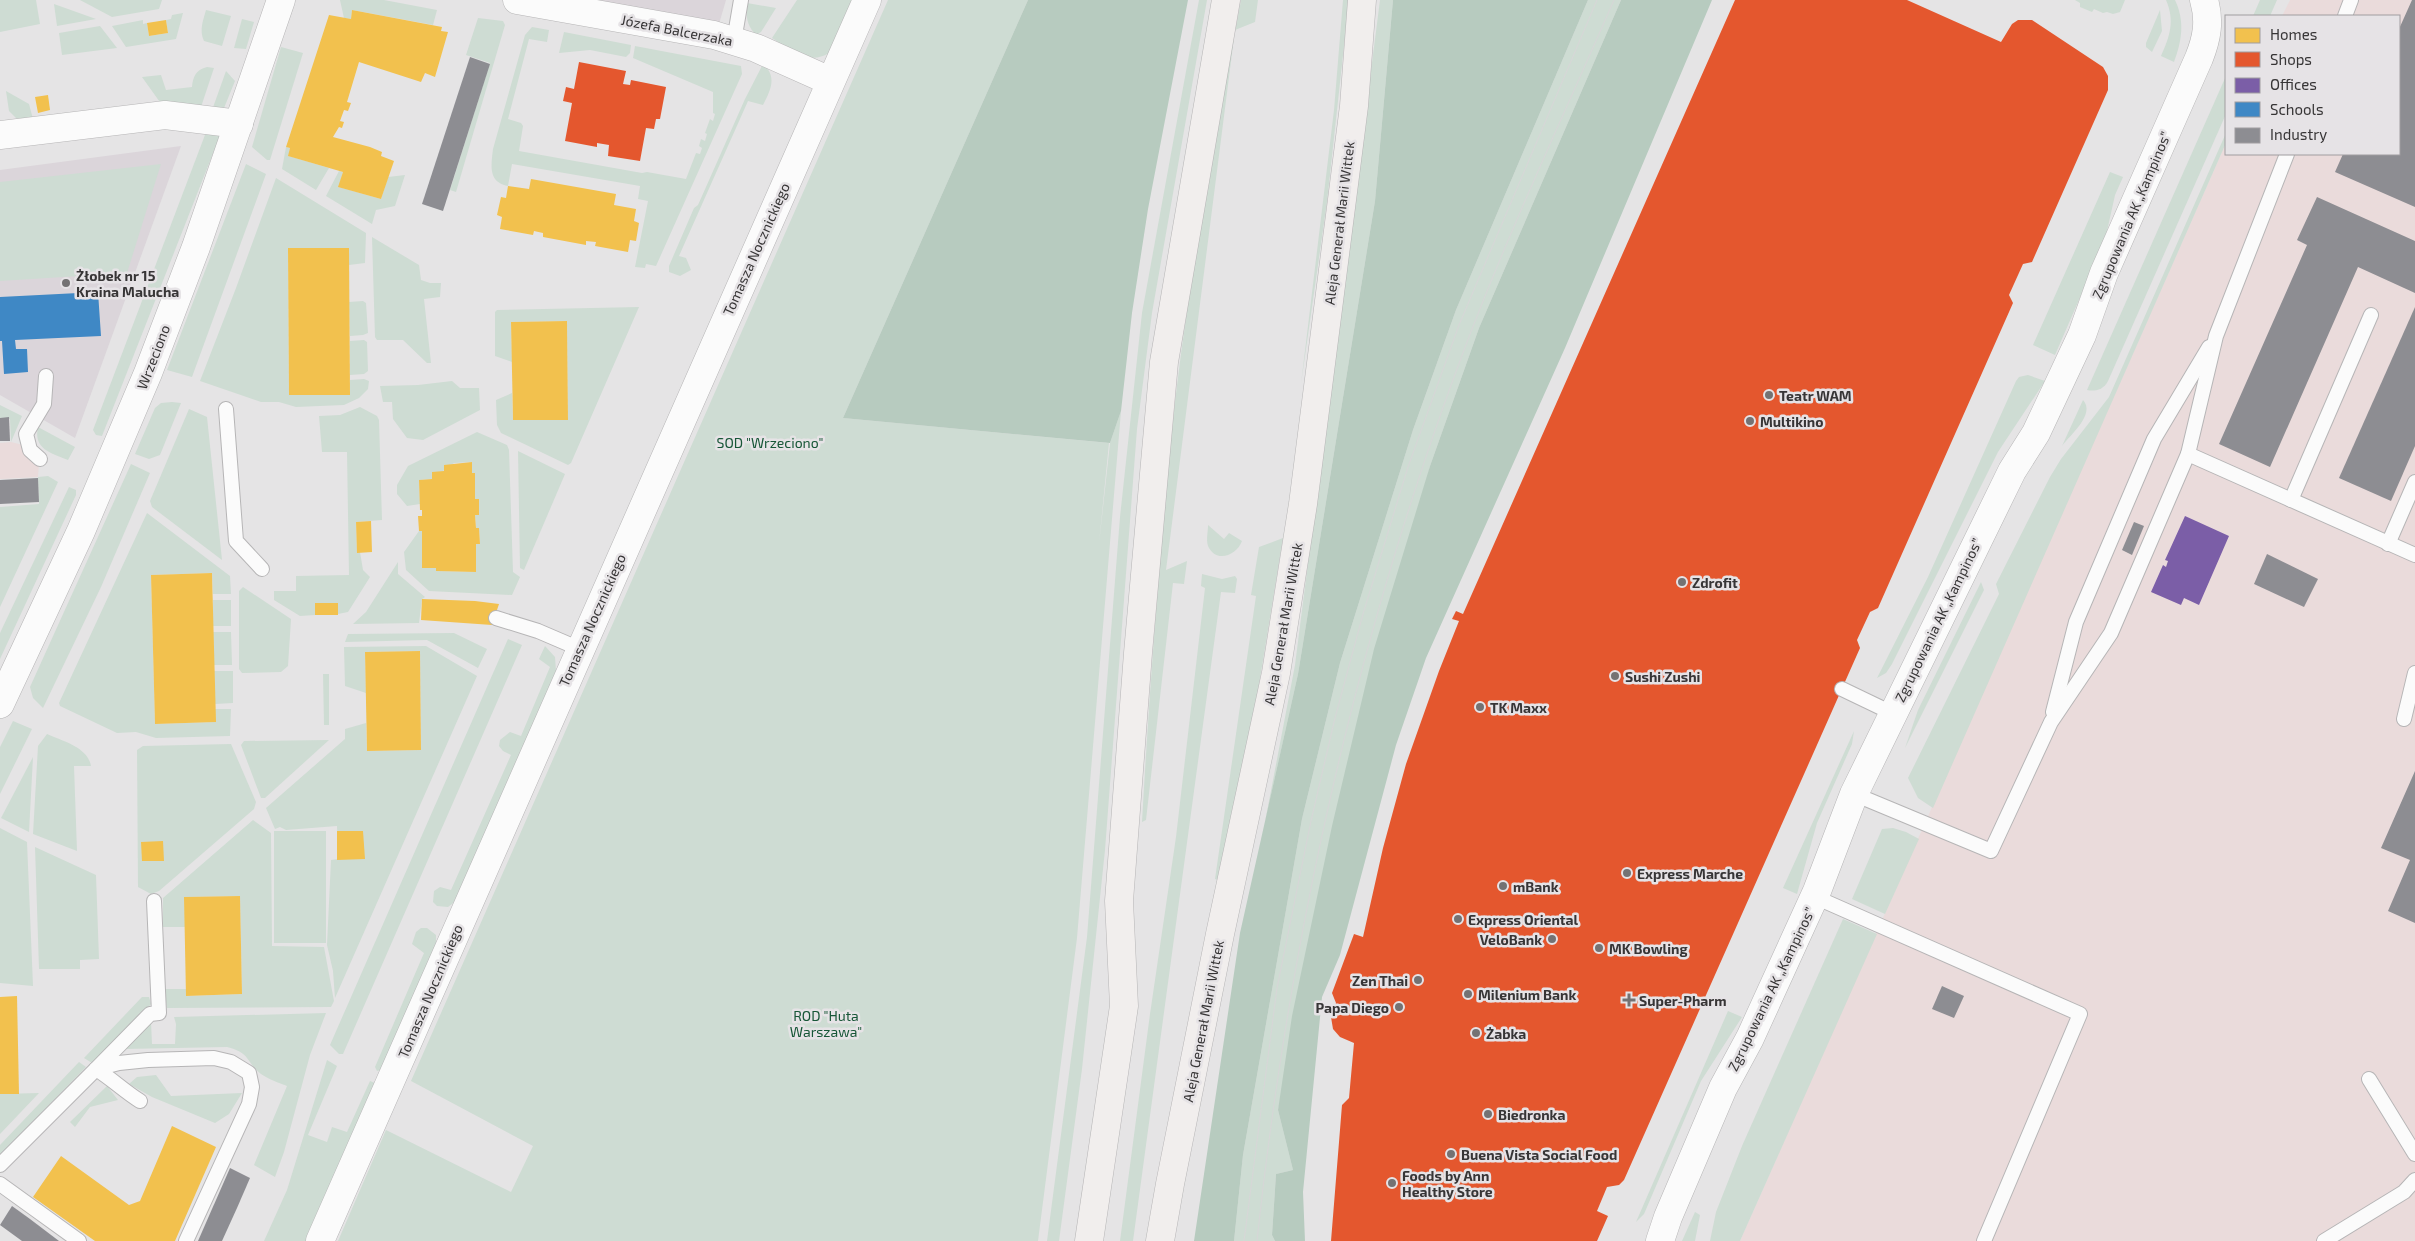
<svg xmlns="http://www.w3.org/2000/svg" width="2415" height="1241" viewBox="0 0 2415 1241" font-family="'Exo 2',sans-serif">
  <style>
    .built { fill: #dbd5da }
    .industrial { fill: #eadbdb }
    .green { fill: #cedcd3 }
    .forest { fill: #b7cbbf }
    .homes { fill: #f2c14e }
    .shops { fill: #e4572e }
    .offices { fill: #7b5ea7 }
    .schools { fill: #3f88c5 }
    .industry { fill: #8d8d92 }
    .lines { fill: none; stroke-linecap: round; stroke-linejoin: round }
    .lane-casing { stroke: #b6b5b6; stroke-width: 16 }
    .street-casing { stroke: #b6b5b6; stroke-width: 29 }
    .secondary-casing { stroke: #b6b5b6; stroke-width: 29 }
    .lane { stroke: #fbfbfb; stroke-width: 14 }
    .street { stroke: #fbfbfb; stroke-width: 28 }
    .secondary { stroke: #f1eeed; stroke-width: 28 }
    .tram { stroke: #d7d6d7; stroke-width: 1 }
    .poi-dot { fill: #747273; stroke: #e6e3e6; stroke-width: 2 }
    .labels { text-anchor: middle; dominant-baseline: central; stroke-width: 5; stroke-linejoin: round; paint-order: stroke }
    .street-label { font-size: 14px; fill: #373536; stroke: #e6e3e6 }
    .poi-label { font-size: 14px; font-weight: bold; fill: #373536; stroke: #e6e3e6; text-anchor: start }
    .park-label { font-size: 14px; fill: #175637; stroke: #e6e3e6 }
  </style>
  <rect width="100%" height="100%" fill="#e5e4e5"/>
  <g class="built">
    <polygon points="587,0 726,0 719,24"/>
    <polygon points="181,146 75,438 0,395 0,170"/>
  </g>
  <g class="industrial">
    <polygon points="2290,0 2415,0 2415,1241 1740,1241 2226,143 2226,154 2399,154 2399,16 2282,16"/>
    <polygon points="11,442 40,449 38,477 0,479 0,443"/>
  </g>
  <g class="green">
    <polygon points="0,0 36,0 40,24 0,32"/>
    <polygon points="80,0 162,0 159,9 112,17"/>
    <polygon points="340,0 384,0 437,10 433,25 352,10 351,19 344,18"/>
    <path d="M797 0H853L829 53C808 66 790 49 772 38Z"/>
    <polygon points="888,0 1028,0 843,418 1109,443 1099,544 1110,443 1121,411 1077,938 1038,1241 338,1241 386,1130 511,1192 533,1146 411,1081"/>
    <polygon points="1199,0 1207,0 1152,313 1137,429 1105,850 1082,1069 1059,1241 1047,1241 1087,937 1120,517 1142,313"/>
    <path d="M1241 0H1258L1255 22 1235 30 1166 570 1187 561 1184 584 1173 583 1146 820 1142 822C1149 698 1158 573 1170 448 1185 298 1213 148 1241 0Z"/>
    <polygon points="1343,0 1349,0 1327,202 1301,384 1334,110"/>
    <polygon points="1380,0 1393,0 1375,201 1298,674 1265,822 1295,665"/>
    <polygon points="1588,0 1621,0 1479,328 1430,466 1278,1110 1293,1170 1276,1174 1272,1235 1275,1241 1234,1241 1243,1155 1302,819 1340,663 1413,430 1456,310"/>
    <polygon points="2075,0 2125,0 2120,12 2113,14 2107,12 2103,13 2094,9 2092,12 2080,7 2080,3"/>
    <path d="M2166 0H2175C2185 21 2182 41 2174 62L2161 56C2170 36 2175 21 2166 0Z"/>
    <polygon points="2260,0 2277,0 2270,16 2253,16"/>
    <path d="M747 3 776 8 761 32 756 35C746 25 746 15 747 3Z"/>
    <polygon points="54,4 96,19 57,26"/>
    <path d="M206 10 231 16 222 46 204 41C199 30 203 21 206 10Z"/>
    <polygon points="2160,10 2162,31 2152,52 2146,47 2146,43"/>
    <polygon points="183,13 176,39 126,47 112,26 143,20 143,24 147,23 149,36 168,33 166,20 171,19 172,15"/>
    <polygon points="478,18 503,21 505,25 456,192 450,190 490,63 466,55"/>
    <polygon points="242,19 254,22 246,49 234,48"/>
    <polygon points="100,26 117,48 62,55 59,33"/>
    <path d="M532 27 549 30 547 42 529 39 508 119 521 123 523 126 519 151 642 173 647 172 686 179 696 153 700 154 702 148 699 146 701 139 705 141 707 134 705 133 710 119 713 121 715 114 713 113V92L633 58 635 46 741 66 742 74 656 266 646 264 645 268 635 267 648 201 638 199 640 186 512 164 508 186C488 182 491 166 493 149L525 35Z"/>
    <polygon points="564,32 631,45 630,53 626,57 590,50 559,53"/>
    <polygon points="281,47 303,53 270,160 267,160 252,147"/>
    <path d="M763 64C778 77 770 91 763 105L748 101 679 256 686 258 691 270 680 276 669 272V266L694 208 698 205 745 99Z"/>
    <path d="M207 67 214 68 199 113 167 112 142 77 161 75 166 90 192 87C193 76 196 70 207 67Z"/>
    <polygon points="226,71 235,81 224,108 211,113"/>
    <path d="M2226 76V114L2108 381C2104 389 2096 392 2087 390Z"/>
    <polygon points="6,91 29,104 33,119 17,119 9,111"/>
    <polygon points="208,127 221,133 102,436 96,435 93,430"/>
    <polygon points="2226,133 2226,143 1933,808 1918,798 1908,778 1999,594 1996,584 2050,477 2061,459 2109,397"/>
    <polygon points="286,147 290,148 289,156 329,168 316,190 282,169"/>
    <polygon points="161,164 127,273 0,281 0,182"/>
    <polygon points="246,164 266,174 192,377 167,370"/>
    <polygon points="339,171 343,172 339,187 381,199 388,177 405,175 395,206 376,210 372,224 326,196"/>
    <polygon points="2110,172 2123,177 2115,195 2105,240 2055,355 2033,345"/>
    <polygon points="276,178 366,233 365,263 349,265 349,248 288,249 289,395 350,395 350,380 364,379 369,381 368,389 359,398 344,405 296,407 279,402 261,402 200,381 236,288"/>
    <polygon points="372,237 419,265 421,280 430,283 441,283 440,297 424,299 431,363 427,363 403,340 377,340 375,337"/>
    <polygon points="363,301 366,303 368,333 363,335 350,336 349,302"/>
    <polygon points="639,307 571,463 568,465 501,433 497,425 496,400 512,393 513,420 568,420 567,321 511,322 512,362 495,356 495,312 497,310"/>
    <polygon points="364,340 367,342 368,371 364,374 350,375 350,341"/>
    <polygon points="2028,375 2045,381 1998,452 1892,664 1886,673 1877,678 1928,577 2016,381 2019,377"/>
    <polygon points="452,381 460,388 479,388 480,410 423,440 407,438 393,419 392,402 383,402 380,386 418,385"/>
    <path d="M2083 400C2096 414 2070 435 2062 446Z"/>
    <polygon points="172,402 181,403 160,455 149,459 135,454 155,408 161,403"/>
    <polygon points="0,405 22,416 11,442 10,419 0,419"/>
    <polygon points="360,407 377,416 379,420 382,520 356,522 357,552 360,552 363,570 370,577 348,612 338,614 338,603 315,603 315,615 300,616 274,600 274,591 296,591 296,576 349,575 347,452 322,452 319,416 340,415"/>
    <polygon points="189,409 207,417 222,560 152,507 150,501"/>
    <path d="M38 427 75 447 68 460C51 453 33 449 38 427Z"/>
    <polygon points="477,432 507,445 509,450 513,572 520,577 512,595 429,591 406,570 404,552 419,531 422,531 422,568 436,568 436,571 476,572 476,544 480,544 479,528 476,528 475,515 479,515 479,499 475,499 475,473 472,473 472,462 454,463 432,479 419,480 420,504 407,506 397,494 397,485 408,466"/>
    <polygon points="518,451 565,474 524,570 520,568"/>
    <polygon points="131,464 150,473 101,587 43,708 33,698 30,687"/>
    <polygon points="48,476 58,482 0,607 0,507 39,504 38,477"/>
    <polygon points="69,487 76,490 76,495 0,659 0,633"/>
    <polygon points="147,513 230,576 231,594 213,594 212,573 151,575 155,724 215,722 215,709 231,709 230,736 156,738 136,732 117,733 60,706 59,703"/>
    <path d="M1208 525 1224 539 1229 533 1242 541C1237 555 1216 564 1208 546 1206 539 1208 532 1208 525Z"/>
    <polygon points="1283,538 1249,746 1218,880 1215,879 1256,596 1251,595 1259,547"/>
    <polygon points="398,562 398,574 425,597 422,599 419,623 353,624 366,612"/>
    <polygon points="1202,574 1222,579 1235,576 1237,579 1235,593 1221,592 1133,1241 1120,1241 1150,1014 1176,837 1205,588 1201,586"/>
    <polygon points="1981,582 1984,590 1905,748 1918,710"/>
    <polygon points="243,587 291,619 288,666 281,672 242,673 239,669 239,591"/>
    <rect x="213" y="600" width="18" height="26"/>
    <polygon points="213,632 231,632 232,665 214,665"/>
    <polygon points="454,633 487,649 478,668 427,640 345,642 348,634"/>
    <polygon points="508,639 522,645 343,1054 339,1054 330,1045"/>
    <polygon points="426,646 477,676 335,998 333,971 327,945 331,860 338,859 337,826 286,830 280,827 275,829 266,808 345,739 345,729 366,723 367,751 421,750 420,651 365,652 366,693 345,686 344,647"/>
    <polygon points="545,646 555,657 556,671 456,901 448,907 437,906 433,902 434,891 440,887 451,890 511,755 503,751 499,746 500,740 510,732 521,736 550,667 539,659"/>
    <polygon points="214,671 233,671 233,703 215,704"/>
    <polygon points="323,674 329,674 329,725 324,725"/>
    <polygon points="13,721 32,729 0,794 0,747"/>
    <polygon points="1854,731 1852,744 1817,823 1797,894 1783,888"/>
    <path d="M47 734C62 741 88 747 91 766H74L77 851 33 834 38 746Z"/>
    <polygon points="329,740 265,798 261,798 241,745 244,741"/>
    <polygon points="231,744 256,802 254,809 159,891 151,894 138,887 137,750 143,746"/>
    <polygon points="33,757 29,832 1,818"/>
    <polygon points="253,820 271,833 272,946 324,947 334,1001 331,1007 167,1008 164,989 186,989 187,996 242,994 240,896 185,897 185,927 163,927 163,898"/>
    <polygon points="0,828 27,842 33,986 0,983"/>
    <polygon points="1893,828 1906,832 1919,839 1885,914 1852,899 1882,829"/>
    <rect x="274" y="831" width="52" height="112"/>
    <polygon points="35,847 96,875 99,959 80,960 80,969 39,969"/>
    <polygon points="1843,919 1877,934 1740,1241 1710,1241 1716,1212 1742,1146"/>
    <polygon points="421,928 427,928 436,935 436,947 381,1070 377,1071 375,1067 424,953 412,944 416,932"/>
    <polygon points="142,997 149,997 151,1004 101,1059 92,1063 84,1058"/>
    <polygon points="1728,1011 1742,1017 1701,1081 1644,1214 1636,1222"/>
    <path d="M326 1013 310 1055 284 1152 275 1177 254 1165 287 1086C279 1083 268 1079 261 1074 245 1061 251 1053 227 1047L124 1049 151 1022 152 1044H175L176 1024 174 1017Z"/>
    <polygon points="327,1060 337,1066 308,1135 327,1142 332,1127 347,1132 370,1081 375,1083 306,1241 264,1241 287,1190"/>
    <polygon points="79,1062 86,1067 0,1155 0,1145"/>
    <polygon points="156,1075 171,1096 242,1093 229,1114 215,1123 152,1097 129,1084 137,1077"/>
    <polygon points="107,1086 118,1100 90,1107 75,1127 70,1122"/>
    <polygon points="39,1093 0,1134 0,1094"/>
    <polygon points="1695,1212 1700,1215 1695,1241 1682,1241"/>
  </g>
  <g class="forest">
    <polygon points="1028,0 1188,0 1148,209 1132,313 1121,411 1110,443 843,418"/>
    <polygon points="1393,0 1588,0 1456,310 1413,430 1340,663 1302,819 1243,1155 1234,1241 1194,1241 1240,933 1298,674 1375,201"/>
    <polygon points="1621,0 1712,0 1565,348 1426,658 1396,745 1340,955 1322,997 1303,1192 1305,1241 1275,1241 1272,1235 1276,1174 1293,1170 1278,1110 1292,1016 1332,826 1374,649 1430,466 1479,328"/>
  </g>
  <g class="homes">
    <polygon points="352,10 442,27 441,31 448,32 435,77 425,73 421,82 359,62 347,102 351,103 348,111 344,110 340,121 344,122 342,128 339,127 333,137 370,147 382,152 381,156 394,161 381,199 338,187 343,172 288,156 290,148 286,147 329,15 351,19"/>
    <polygon points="166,20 168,33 149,36 147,23"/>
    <polygon points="48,95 50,110 38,113 35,97"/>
    <polygon points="531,179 616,194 614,205 636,209 634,221 639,223 636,241 630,240 628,252 595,246 596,242 586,241 586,245 543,237 543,233 534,231 533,235 500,229 502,217 497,215 501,197 506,198 508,186 529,189"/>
    <polygon points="288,248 349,248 350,395 289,395"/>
    <polygon points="567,321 568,420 513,420 511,322"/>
    <polygon points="472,462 472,473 475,473 475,499 479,499 479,515 475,515 476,528 479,528 480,544 476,544 476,572 436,571 436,568 422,568 422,531 419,531 418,516 422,516 422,510 420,510 419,480 432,479 432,472 444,471 444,465"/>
    <polygon points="371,521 372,552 357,553 356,522"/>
    <polygon points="212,573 216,722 155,724 151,575"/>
    <polygon points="422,599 475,601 499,604 492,625 421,620"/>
    <rect x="315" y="603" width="23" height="12"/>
    <polygon points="420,651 421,750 367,751 365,652"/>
    <polygon points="337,831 363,831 365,859 337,860"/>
    <polygon points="163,841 164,861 142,861 141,842"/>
    <polygon points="240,896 242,994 186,996 184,897"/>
    <polygon points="17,996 19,1094 0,1094 0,997"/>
    <polygon points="172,1126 216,1147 175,1241 95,1241 33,1197 61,1156 129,1205 140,1201"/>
  </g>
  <g class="shops">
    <polygon points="1735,0 1907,0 2001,42 2012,24 2018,20 2032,20 2103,67 2108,76 2108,90 2032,262 2023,264 2009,295 2013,303 1878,608 1870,612 1857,640 1860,648 1624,1180 1619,1185 1607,1187 1597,1211 1608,1216 1597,1241 1331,1241 1342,1105 1349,1098 1354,1043 1340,1037 1333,1029 1331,1017 1336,1003 1332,993 1354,934 1363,937 1383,848 1406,764 1439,671 1459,621 1452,619 1456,611 1463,614"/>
    <polygon points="579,62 626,71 623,84 630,85 631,80 666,87 660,119 656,119 654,129 646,128 640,161 608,156 609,145 597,143 597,147 565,141 572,103 563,101 566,87 574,89"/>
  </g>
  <polygon class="offices" points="2185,516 2229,536 2199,605 2184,598 2181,605 2151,592 2163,565 2166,567 2168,561 2165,560"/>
  <polygon class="schools" points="98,292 101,336 15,340 16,349 27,349 28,372 4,374 2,341 0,341 0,297"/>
  <g class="industry">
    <polygon points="2412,0 2415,0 2415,207 2335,172 2343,154 2399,154 2399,29"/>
    <polygon points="470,57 490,64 443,211 422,204"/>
    <polygon points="2317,197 2415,241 2415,293 2358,267 2270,467 2219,444 2307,245 2297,240"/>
    <polygon points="2415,307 2415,446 2391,501 2339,478"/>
    <polygon points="9,417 10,441 0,441 0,418"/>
    <polygon points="38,478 39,502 0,504 0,480"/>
    <polygon points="2134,522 2144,526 2132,555 2122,550"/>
    <polygon points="2267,554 2318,579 2304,607 2254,584"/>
    <polygon points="2415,771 2415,923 2388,911 2410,860 2381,848"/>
    <polygon points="1942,986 1964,996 1954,1018 1932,1009"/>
    <polygon points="230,1168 250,1178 237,1208 222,1241 198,1241"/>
    <polygon points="12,1206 30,1219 59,1241 22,1241 0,1225"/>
  </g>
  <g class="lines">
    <defs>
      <g id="lane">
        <polyline points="2345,16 2351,0"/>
        <polyline points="734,41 741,0"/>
        <polyline points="226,409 236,541 262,569"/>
        <polyline points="2188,454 2415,555"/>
        <polyline points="40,459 30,450 26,434 44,404 46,376"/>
        <polyline points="2291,500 2371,315"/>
        <polyline points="2388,544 2415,482"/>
        <polyline points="496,618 538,631 580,649"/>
        <polyline points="1842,689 1892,713"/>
        <polyline points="2053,712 2076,622 2154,439 2209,347"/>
        <polyline points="2404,719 2415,673"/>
        <polyline points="1854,794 1991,851 2051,722 2111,633 2188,454 2216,336 2287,154"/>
        <polyline points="1815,897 2080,1014 1984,1241"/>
        <polyline points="2369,1079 2415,1154"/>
        <path d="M140 1101C124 1091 112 1079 96 1069L150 1014 159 1013 154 901"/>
        <polyline points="0,1165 96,1069 119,1063 148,1060 214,1058 231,1062 249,1073 252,1087 249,1104 186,1241"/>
        <polyline points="0,1184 79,1241"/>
        <polyline points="2324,1241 2404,1192 2415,1180"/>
      </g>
      <g id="street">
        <polyline points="517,0 714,35 756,48 830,81"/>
        <polyline points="0,135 165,115 239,124"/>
        <polyline points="0,704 81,531 148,373 196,247 281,0"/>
        <polyline points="320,1241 867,0"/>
        <path d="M1660 1241 1668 1217 1723 1088 1750 1038 1817 891 1854 794 2012 471 2036 433 2082 335 2104 273 2199 58C2207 38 2210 21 2204 0"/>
      </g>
      <g id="secondary">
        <polyline points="1089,1241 1124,1006 1119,901 1138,653 1164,362 1226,0"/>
        <polyline points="1160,1241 1170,1184 1220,934 1276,673 1303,504 1354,106 1362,0"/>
      </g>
    </defs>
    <use href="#lane" class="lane-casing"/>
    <use href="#street" class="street-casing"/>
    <use href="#secondary" class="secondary-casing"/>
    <use href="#lane" class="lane"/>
    <use href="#street" class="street"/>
    <use href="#secondary" class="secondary"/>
    <g class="tram">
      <polyline points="1244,1241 1277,988 1311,821 1335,718 1363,614 1408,467 1459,325 1597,0"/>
      <path d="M1257 1241C1290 931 1360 621 1472 329 1515 218 1566 110 1614 0"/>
    </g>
  </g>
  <g class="poi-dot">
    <circle cx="66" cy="283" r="5"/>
    <circle cx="1769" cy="395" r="5"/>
    <circle cx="1750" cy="421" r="5"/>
    <circle cx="1682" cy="582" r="5"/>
    <circle cx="1615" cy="676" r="5"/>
    <circle cx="1480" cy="707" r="5"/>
    <circle cx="1627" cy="873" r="5"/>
    <circle cx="1503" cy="886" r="5"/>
    <circle cx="1458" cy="919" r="5"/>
    <circle cx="1552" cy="939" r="5"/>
    <circle cx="1599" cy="948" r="5"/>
    <circle cx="1418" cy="980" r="5"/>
    <circle cx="1468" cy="994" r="5"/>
    <path d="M1626.5 992.5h5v5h5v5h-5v5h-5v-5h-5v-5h5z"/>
    <circle cx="1399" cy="1007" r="5"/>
    <circle cx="1476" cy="1033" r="5"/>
    <circle cx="1488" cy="1114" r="5"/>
    <circle cx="1451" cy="1154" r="5"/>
    <circle cx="1392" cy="1183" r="5"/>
  </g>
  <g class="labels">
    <g class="street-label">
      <text transform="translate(677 30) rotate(11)">Józefa Balcerzaka</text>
      <text transform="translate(2131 215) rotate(-67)">Zgrupowania AK „Kampinos”</text>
      <text transform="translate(1339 223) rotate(-83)">Aleja Generał Marii Wittek</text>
      <text transform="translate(756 249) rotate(-66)">Tomasza Nocznickiego</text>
      <text transform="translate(153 357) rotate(-69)">Wrzeciono</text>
      <text transform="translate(592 620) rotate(-66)">Tomasza Nocznickiego</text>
      <text transform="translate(1938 620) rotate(-64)">Zgrupowania AK „Kampinos”</text>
      <text transform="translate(1283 624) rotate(-80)">Aleja Generał Marii Wittek</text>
      <text transform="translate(1771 989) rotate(-64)">Zgrupowania AK „Kampinos”</text>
      <text transform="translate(430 991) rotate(-67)">Tomasza Nocznickiego</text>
      <text transform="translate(1203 1021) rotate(-79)">Aleja Generał Marii Wittek</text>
    </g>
    <g class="poi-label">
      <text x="76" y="275">Żłobek nr 15<tspan x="76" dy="16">Kraina Malucha</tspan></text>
      <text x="1779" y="395">Teatr WAM</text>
      <text x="1760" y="421">Multikino</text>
      <text x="1692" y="582">Zdrofit</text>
      <text x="1625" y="676">Sushi Zushi</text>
      <text x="1490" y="707">TK Maxx</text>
      <text x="1637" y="873">Express Marche</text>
      <text x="1513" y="886">mBank</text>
      <text x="1468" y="919">Express Oriental</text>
      <text x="1542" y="939" text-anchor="end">VeloBank</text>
      <text x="1609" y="948">MK Bowling</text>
      <text x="1408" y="980" text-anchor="end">Zen Thai</text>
      <text x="1478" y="994">Milenium Bank</text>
      <text x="1639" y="1000">Super-Pharm</text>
      <text x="1389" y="1007" text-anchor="end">Papa Diego</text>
      <text x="1486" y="1033">Żabka</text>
      <text x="1498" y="1114">Biedronka</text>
      <text x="1461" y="1154">Buena Vista Social Food</text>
      <text x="1402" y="1175">Foods by Ann<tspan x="1402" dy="16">Healthy Store</tspan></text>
    </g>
    <g class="park-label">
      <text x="770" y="442">SOD "Wrzeciono"</text>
      <text x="826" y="1015">ROD "Huta<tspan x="826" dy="16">Warszawa"</tspan></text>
    </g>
  </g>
  <rect x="2225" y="15" width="175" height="140" fill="#e6e3e6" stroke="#a09da0"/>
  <rect x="2235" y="28" width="25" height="15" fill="#f2c14e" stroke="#a09da0"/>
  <text x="2270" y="40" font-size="15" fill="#373536">Homes</text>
  <rect x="2235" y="52" width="25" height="15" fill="#e4572e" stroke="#a09da0"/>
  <text x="2270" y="65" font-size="15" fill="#373536">Shops</text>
  <rect x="2235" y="78" width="25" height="15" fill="#7b5ea7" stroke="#a09da0"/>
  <text x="2270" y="90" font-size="15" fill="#373536">Offices</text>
  <rect x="2235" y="102" width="25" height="15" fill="#3f88c5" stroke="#a09da0"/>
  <text x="2270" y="115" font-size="15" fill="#373536">Schools</text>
  <rect x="2235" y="128" width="25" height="15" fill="#8d8d92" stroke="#a09da0"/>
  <text x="2270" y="140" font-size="15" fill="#373536">Industry</text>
</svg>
